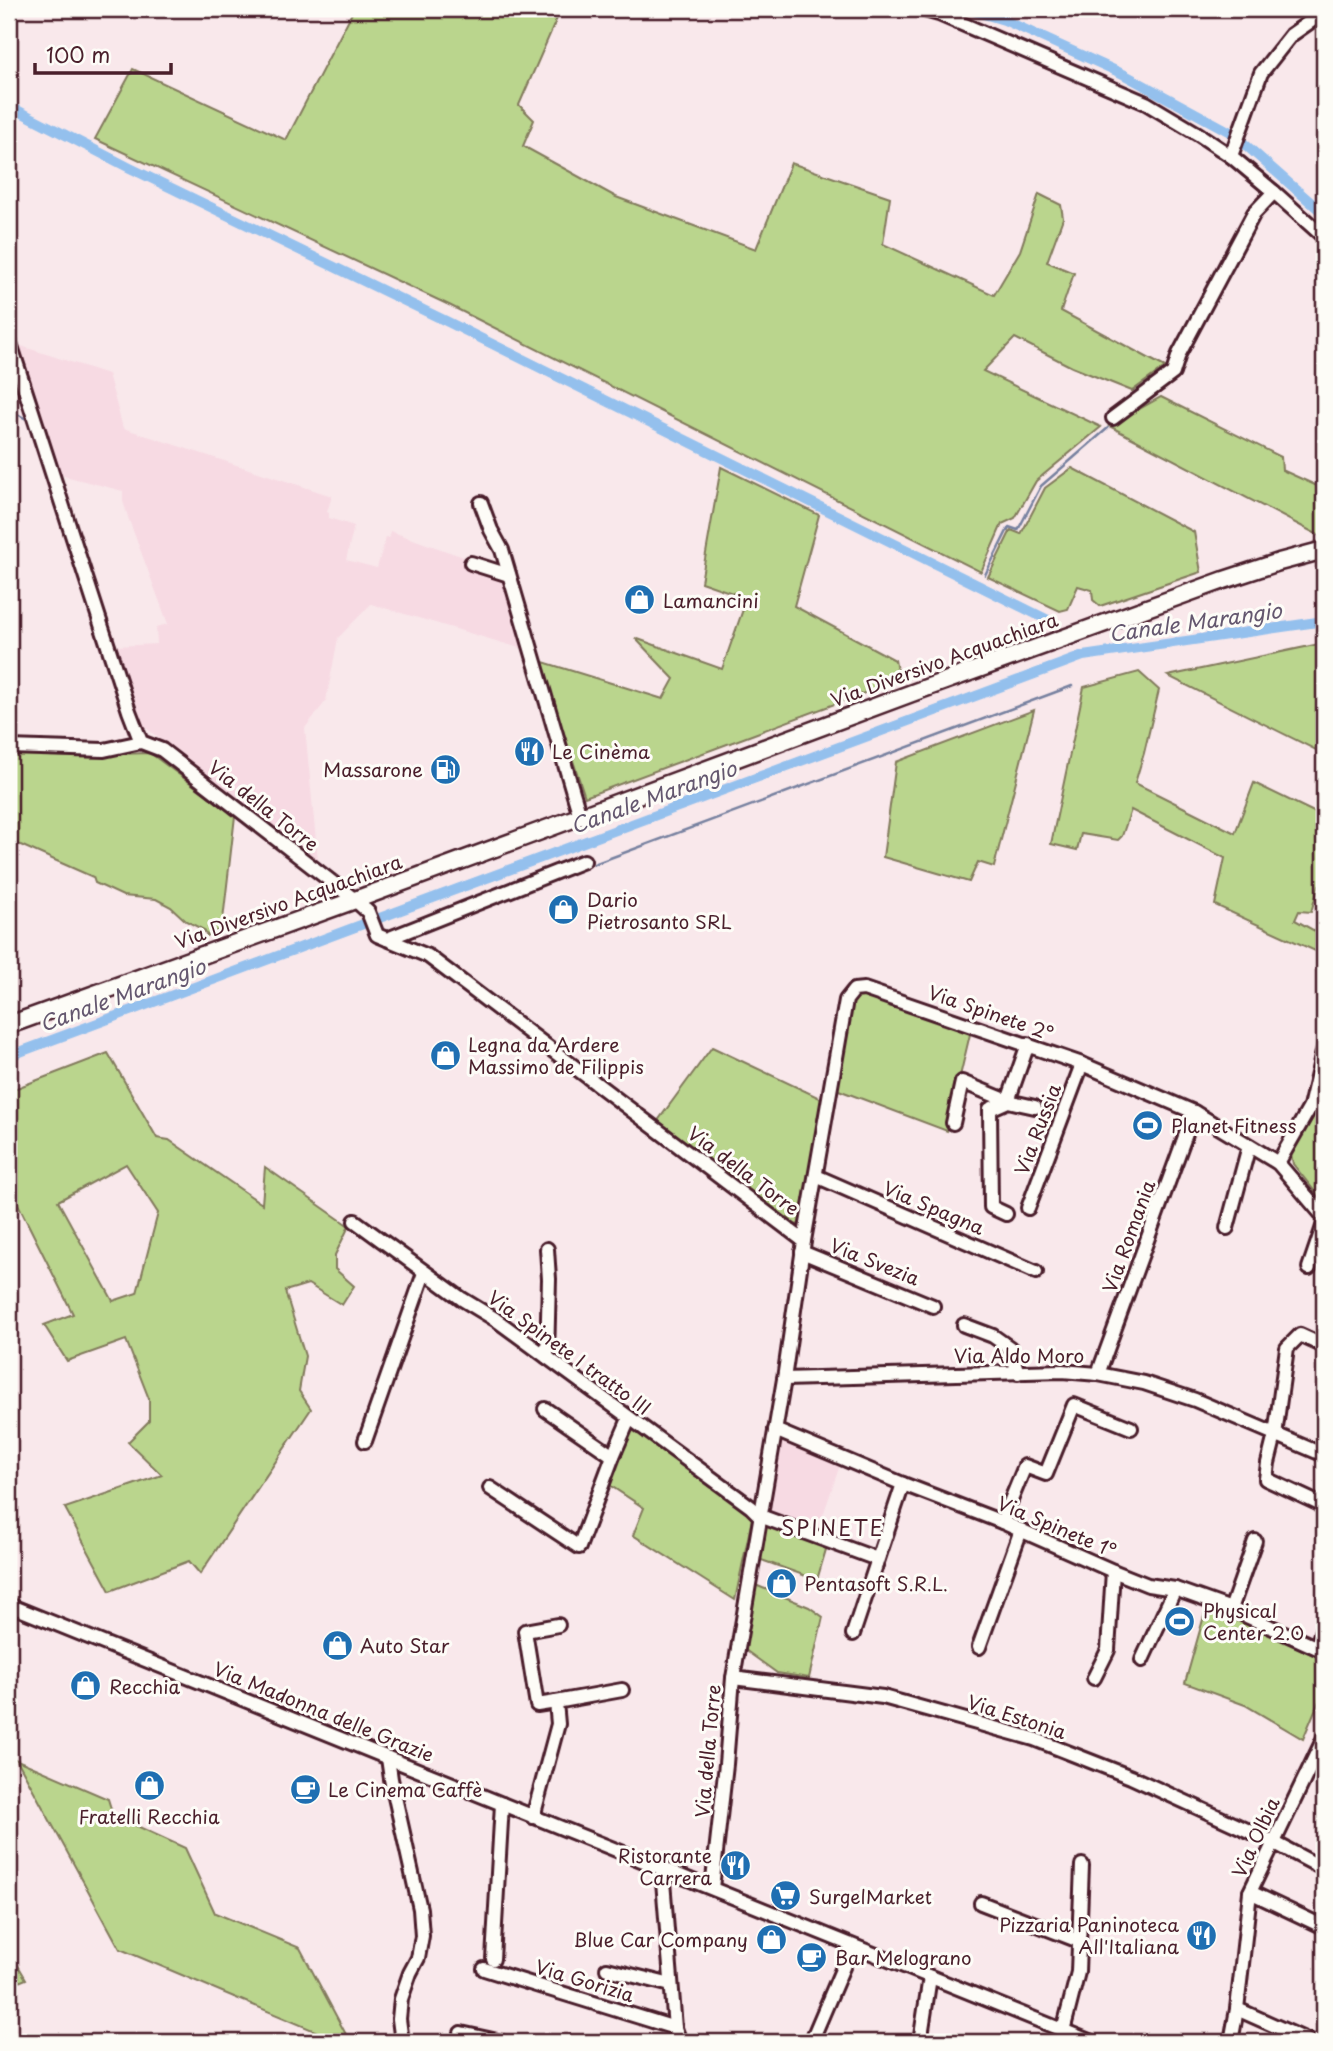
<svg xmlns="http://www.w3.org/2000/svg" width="1333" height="2051" viewBox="0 0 1333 2051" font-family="'Playpen Sans',sans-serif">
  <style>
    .built { fill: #f7dae3 }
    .green { fill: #bad58d; stroke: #827a5c; stroke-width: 2; fill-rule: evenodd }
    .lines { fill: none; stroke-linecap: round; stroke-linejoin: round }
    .stream { stroke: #76809f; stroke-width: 2.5 }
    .canal { stroke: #94c0ed; stroke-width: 10 }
    .minor-casing { stroke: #4a1f2b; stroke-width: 18 }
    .major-casing { stroke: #4a1f2b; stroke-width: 21 }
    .minor { stroke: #fdfcf7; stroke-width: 12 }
    .major { stroke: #fdfcf7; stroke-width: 16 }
    .labels { text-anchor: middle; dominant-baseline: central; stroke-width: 6; stroke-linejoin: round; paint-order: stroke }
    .poi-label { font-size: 19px; fill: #4a1f2b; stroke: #fdfcf7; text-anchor: start }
    .street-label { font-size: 19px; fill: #4a1f2b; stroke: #fdfcf7 }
    .water-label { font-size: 21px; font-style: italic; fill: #64576f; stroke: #fdfcf7 }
    .neighbourhood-label { font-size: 21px; letter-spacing: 2px; fill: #4a1f2b; stroke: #fdfcf7 }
  </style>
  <rect width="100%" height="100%" fill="#f9e8eb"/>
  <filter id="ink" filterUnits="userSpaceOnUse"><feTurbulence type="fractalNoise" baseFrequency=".0143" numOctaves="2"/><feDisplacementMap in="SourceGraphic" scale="14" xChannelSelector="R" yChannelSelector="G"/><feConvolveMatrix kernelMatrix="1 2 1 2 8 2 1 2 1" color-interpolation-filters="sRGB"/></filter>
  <g filter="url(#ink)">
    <g class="built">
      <polygon points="15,344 108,374 123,428 332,496 327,512 329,513 329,518 354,526 346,560 377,568 386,537 389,538 390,531 472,560 505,576 523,649 371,604 338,638 326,701 305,728 318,861 142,725 116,646 157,644 156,627 168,624 129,520 123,501 123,491 57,474"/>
      <polygon points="780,1438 841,1462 818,1530 767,1510"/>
    </g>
    <g class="green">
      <polygon points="354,9 561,9 519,105 534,120 523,146 616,197 756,249 791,163 890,197 883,244 994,295 1020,251 1039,194 1061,205 1063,218 1047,262 1074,273 1061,311 1165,367 1132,391 1072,367 1015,338 983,371 1101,427 1036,481 1015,518 1002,524 981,572 449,305 95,139 133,69 286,140"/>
      <polygon points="1161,397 1281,457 1282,470 1324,489 1324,538 1109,426"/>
      <polygon points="721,467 819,515 794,606 895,660 899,680 585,797 540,661 663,699 674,679 635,638 722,669 747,598 701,582"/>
      <polygon points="1072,468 1194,532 1201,572 1100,606 1093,600 1092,590 1078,586 1068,609 1060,611 988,577 1011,530 1021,534 1045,488"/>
      <polygon points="1324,643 1324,754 1168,676"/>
      <polygon points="1139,672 1159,690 1144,753 1135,783 1235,833 1254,783 1324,817 1324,887 1319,885 1311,912 1299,911 1295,920 1324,936 1324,955 1215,905 1225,858 1131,810 1122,836 1118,840 1081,834 1077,850 1051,844 1084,687"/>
      <polygon points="1034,710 994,867 978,862 969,882 883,857 896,762"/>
      <polygon points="9,752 117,754 150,753 235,816 223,920 229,925 207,936 204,930 186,921 171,907 156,899 123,896 95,883 93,877 16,843 9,801"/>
      <polygon points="863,994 971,1030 947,1131 836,1089 850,1001"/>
      <polygon points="712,1047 822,1099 799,1224 792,1226 657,1122"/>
      <path d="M108 1053 157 1138 169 1140 262 1204 265 1167 349 1226 335 1255V1269L354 1286 342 1305 308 1284 285 1291 305 1356 299 1391 311 1409 200 1574 189 1561 110 1591 65 1508 162 1475 128 1442 149 1421V1399L126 1340 67 1361 44 1325 73 1314 15 1198 9 1200V1091ZM126 1164 158 1213 137 1293 113 1301 58 1201Z"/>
      <polygon points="1318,1105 1324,1108 1324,1203 1293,1164 1290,1150"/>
      <polygon points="630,1427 753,1514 735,1600 633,1535 644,1508 608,1484"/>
      <polygon points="763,1523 827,1546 817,1580 756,1558"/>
      <polygon points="753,1584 809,1607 823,1617 809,1678 777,1673 741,1647"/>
      <polygon points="1211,1607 1324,1660 1324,1689 1303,1739 1245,1705 1185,1683 1206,1609"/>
      <polygon points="17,1760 108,1799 113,1815 185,1848 215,1913 300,1948 350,2042 341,2042 120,1949"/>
      <polygon points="9,1950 26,1979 9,1986"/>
    </g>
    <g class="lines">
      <g class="stream">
        <polyline points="9,414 19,415 28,420 33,437"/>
        <polyline points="985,575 1009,527 1018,530 1041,486 1108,428"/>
        <polyline points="979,586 981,583"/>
        <polyline points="594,864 1072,686"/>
      </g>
      <g class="canal">
        <polyline points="967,9 1004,20 1123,74 1232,133 1324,214"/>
        <polyline points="9,106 130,168 446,321 1048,620"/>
        <polyline points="9,1056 1083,656 1324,621"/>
      </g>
      <defs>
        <g id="minor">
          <polyline points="921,9 939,14 1146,103 1198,134 1231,156 1274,192 1324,237"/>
          <polyline points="1231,156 1261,73 1291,35 1324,12"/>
          <polyline points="9,340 129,711 141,742 162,750 355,900 368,912 377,935 428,956 804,1241"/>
          <polyline points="1113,418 1173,373 1179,354 1254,213 1274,192"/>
          <polyline points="481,503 491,530 502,550 580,816"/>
          <polyline points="471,563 509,575"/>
          <polyline points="9,747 104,750 141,742"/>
          <polyline points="387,939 584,861"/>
          <polyline points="953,1123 962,1082 1008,1101 1028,1044"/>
          <polyline points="1278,1163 1310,1107 1324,1048"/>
          <polyline points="816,1176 1036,1272"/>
          <polyline points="1028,1208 1082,1064"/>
          <polyline points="1006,1214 991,1207 990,1109 1008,1101 1035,1107"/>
          <polyline points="355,1221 462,1299 495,1319 751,1507 760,1516 877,1559"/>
          <polyline points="1227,1228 1249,1146"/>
          <polyline points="547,1249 549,1279 547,1357"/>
          <polyline points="802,1252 933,1306"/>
          <polyline points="1309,1268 1324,1224"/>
          <polyline points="964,1325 993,1336 1010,1348 1018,1373"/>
          <polyline points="1324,1346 1300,1335 1287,1348 1275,1435 1268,1463 1266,1479 1324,1506"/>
          <polyline points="1098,1374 1194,1112"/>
          <polyline points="784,1379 1062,1371 1098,1374 1144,1383 1195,1400 1324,1455"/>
          <polyline points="545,1409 613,1456"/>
          <polyline points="775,1430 903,1484 1002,1522 1113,1571 1148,1585 1175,1589 1231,1609 1324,1651"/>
          <polyline points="365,1441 424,1273"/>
          <polyline points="490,1488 579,1547 613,1456 629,1419"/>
          <polyline points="1002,1522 1025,1466 1046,1474 1074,1405 1131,1428"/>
          <polyline points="9,1605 1092,2042"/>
          <polyline points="1231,1609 1255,1541"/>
          <polyline points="853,1634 903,1484"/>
          <polyline points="979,1647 1021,1530"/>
          <polyline points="1317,1647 1324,1623"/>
          <polyline points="1142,1660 1175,1589"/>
          <polyline points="733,1678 883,1697 1034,1739 1131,1777 1273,1842 1324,1869"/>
          <polyline points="1094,1678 1108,1650 1113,1571"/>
          <polyline points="556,1702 537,1705 525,1631 558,1625"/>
          <polyline points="388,1758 391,1779 420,1909 422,1936 418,1958 410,1973 401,1999 399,2019 402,2042"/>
          <polyline points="533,1817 558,1724 556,1702 622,1690"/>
          <polyline points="662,1869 675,2028 680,2042"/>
          <polyline points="712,1888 726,1764 733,1678 784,1379 804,1241 846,1000 854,990 864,989 1082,1064 1194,1112 1278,1163 1324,1217"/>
          <polyline points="1250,1892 1324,1927"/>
          <polyline points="981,1903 1079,1941"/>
          <polyline points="493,1959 502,1804"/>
          <polyline points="484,1969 675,2028"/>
          <polyline points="607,1969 671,1985"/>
          <polyline points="1237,2009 1311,2042"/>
          <polyline points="1063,2031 1078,1972 1082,1865"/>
          <polyline points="461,2033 502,2042"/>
          <polyline points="811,2042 852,1946"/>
          <polyline points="920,2042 930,1977"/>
          <polyline points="1231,2042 1237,2009 1250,1892 1324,1738"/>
        </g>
        <polyline id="major" points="9,1025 355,900 912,693 1224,580 1279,562 1324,550"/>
      </defs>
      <use href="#minor" class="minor-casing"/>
      <use href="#major" class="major-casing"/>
      <use href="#minor" class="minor"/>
      <use href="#major" class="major"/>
    </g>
  </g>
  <defs>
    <symbol id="shop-disc" viewBox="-11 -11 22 22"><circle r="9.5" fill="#1f6fb2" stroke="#fdfcf7"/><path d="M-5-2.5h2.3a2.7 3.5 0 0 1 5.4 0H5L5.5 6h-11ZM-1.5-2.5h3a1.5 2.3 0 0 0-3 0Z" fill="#fff"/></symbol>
    <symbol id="restaurant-disc" viewBox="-11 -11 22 22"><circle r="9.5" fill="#1f6fb2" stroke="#fdfcf7"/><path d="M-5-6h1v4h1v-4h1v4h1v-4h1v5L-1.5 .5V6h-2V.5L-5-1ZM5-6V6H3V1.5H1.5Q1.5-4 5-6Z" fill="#fff"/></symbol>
    <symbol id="fuel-disc" viewBox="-11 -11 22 22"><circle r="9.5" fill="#1f6fb2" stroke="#fdfcf7"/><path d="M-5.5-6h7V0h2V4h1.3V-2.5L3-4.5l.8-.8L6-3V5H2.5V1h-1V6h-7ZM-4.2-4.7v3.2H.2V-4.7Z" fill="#fff"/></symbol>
    <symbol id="stadium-disc" viewBox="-11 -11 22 22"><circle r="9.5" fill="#1f6fb2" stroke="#fdfcf7"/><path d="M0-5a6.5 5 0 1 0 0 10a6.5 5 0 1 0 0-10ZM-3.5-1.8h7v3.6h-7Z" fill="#fff"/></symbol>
    <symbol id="cafe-disc" viewBox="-11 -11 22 22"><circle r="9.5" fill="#1f6fb2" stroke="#fdfcf7"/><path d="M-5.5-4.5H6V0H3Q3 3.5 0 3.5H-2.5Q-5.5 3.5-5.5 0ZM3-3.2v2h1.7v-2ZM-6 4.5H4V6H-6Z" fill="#fff"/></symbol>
    <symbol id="supermarket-disc" viewBox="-11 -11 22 22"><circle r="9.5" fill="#1f6fb2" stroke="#fdfcf7"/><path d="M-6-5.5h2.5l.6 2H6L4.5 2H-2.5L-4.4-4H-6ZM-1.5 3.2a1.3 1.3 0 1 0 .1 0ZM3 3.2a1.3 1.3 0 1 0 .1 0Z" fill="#fff"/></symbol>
  </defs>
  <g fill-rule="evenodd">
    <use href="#shop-disc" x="622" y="582" width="35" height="35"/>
    <use href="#restaurant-disc" x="512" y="734" width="35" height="35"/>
    <use href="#fuel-disc" x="428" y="752" width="35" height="35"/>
    <use href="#shop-disc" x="546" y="892" width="35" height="35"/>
    <use href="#shop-disc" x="428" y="1038" width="35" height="35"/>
    <use href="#stadium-disc" x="1130" y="1108" width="35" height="35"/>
    <use href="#shop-disc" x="764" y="1566" width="35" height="35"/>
    <use href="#stadium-disc" x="1162" y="1604" width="35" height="35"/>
    <use href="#shop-disc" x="320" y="1628" width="35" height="35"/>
    <use href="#shop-disc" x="68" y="1668" width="35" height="35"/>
    <use href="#shop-disc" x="132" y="1768" width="35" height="35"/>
    <use href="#cafe-disc" x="288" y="1772" width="35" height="35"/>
    <use href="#restaurant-disc" x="718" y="1848" width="35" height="35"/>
    <use href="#supermarket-disc" x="768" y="1878" width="35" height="35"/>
    <use href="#restaurant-disc" x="1184" y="1918" width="35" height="35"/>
    <use href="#shop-disc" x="754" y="1922" width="35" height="35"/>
    <use href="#cafe-disc" x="794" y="1940" width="35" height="35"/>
  </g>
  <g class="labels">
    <g class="poi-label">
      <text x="663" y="600">Lamancini</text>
      <text x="552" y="751">Le Cinèma</text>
      <text x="423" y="769" text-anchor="end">Massarone</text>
      <text x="587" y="899">Dario<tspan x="587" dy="22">Pietrosanto SRL</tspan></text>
      <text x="468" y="1044">Legna da Ardere<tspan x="468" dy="22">Massimo de Filippis</tspan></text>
      <text x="1171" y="1125">Planet Fitness</text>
      <text x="804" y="1583">Pentasoft S.R.L.</text>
      <text x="1203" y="1610">Physical<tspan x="1203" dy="22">Center 2.0</tspan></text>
      <text x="360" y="1645">Auto Star</text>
      <text x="109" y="1686">Recchia</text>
      <text x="328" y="1789">Le Cinema Caffè</text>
      <text x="149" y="1816" text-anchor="middle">Fratelli Recchia</text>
      <text x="712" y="1855" text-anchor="end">Ristorante<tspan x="712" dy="22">Carrera</tspan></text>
      <text x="809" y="1896">SurgelMarket</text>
      <text x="1179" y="1924" text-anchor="end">Pizzaria Paninoteca<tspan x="1179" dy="22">All'Italiana</tspan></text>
      <text x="748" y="1939" text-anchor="end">Blue Car Company</text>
      <text x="835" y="1957">Bar Melograno</text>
    </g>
    <g class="street-label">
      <text transform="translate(944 659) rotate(-20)">Via Diversivo Acquachiara</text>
      <text transform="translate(264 805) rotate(38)">Via della Torre</text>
      <text transform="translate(288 901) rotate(-20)">Via Diversivo Acquachiara</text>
      <text transform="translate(991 1012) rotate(19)">Via Spinete 2°</text>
      <text transform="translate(1037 1129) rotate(-69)">Via Russia</text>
      <text transform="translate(744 1170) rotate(37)">Via della Torre</text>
      <text transform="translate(934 1207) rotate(23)">Via Spagna</text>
      <text transform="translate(1128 1236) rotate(-70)">Via Romania</text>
      <text transform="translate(875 1261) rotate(22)">Via Svezia</text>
      <text transform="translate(570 1352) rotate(36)">Via Spinete I tratto III</text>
      <text x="1019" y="1355">Via Aldo Moro</text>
      <text transform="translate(1057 1526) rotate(23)">Via Spinete 1°</text>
      <text transform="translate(324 1711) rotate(22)">Via Madonna delle Grazie</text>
      <text transform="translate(1017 1716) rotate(18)">Via Estonia</text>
      <text transform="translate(707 1751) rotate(-85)">Via della Torre</text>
      <text transform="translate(1255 1837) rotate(-65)">Via Olbia</text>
      <text transform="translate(585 1980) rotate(17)">Via Gorizia</text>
    </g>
    <g class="water-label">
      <text transform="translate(1195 621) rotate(-8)">Canale Marangio</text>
      <text transform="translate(653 796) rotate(-20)">Canale Marangio</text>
      <text transform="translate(122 994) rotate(-20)">Canale Marangio</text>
    </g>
    <g class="neighbourhood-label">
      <text x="833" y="1527">SPINETE</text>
    </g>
  </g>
  <rect width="1333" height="2051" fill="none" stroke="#fdfcf7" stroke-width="35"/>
  <rect x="18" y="18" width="1298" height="2016" fill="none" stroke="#4a1f2b" stroke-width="2.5" filter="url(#ink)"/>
  <path d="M35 63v10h136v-10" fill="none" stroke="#4a1f2b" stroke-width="3.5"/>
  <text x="46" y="63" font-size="21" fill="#4a1f2b" stroke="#fdfcf7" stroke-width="5" paint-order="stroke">100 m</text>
</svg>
